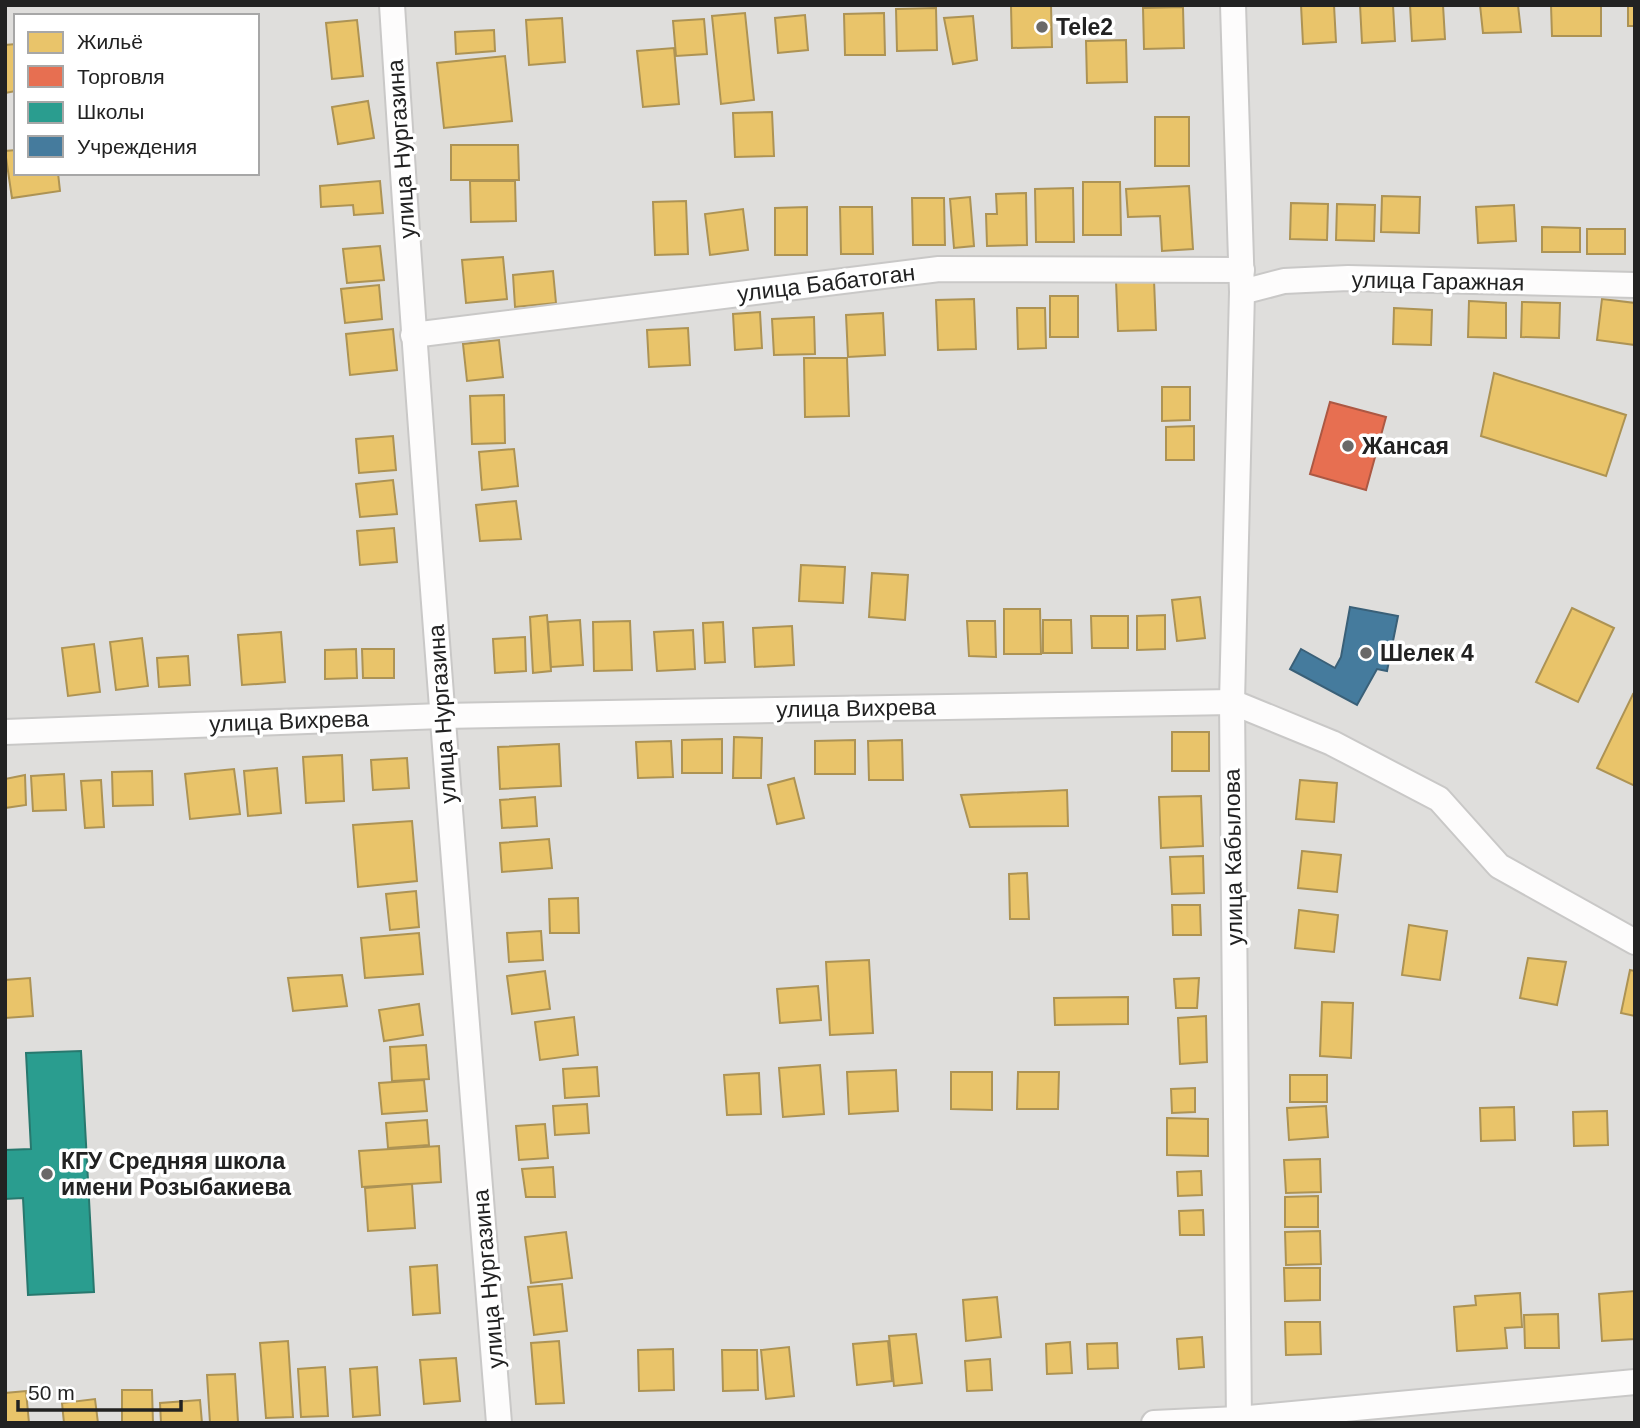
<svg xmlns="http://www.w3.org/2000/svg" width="1640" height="1428" viewBox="0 0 1640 1428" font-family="Arial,sans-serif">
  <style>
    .residential { fill: #dfdedc; fill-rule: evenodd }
    .homes { fill: #e9c46a; stroke: #ad9354; stroke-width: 2 }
    .shops { fill: #e76f51; stroke: #ac5843; stroke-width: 2 }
    .schools { fill: #2a9d8f; stroke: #28786e; stroke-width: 2 }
    .public { fill: #457b9d; stroke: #3a6078; stroke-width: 2 }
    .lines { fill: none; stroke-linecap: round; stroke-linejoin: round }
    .street-casing { stroke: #c9c8c7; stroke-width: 28 }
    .street { stroke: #fdfcfc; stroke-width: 24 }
    .poi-dot { fill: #6a6968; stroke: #fff; stroke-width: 2.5 }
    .labels { text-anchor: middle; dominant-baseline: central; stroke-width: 7; stroke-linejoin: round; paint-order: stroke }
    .poi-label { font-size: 23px; font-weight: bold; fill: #222; stroke: #fff; text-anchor: start }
    .street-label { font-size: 23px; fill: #222; stroke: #fff }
  </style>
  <rect width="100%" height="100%" fill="#f0eeeb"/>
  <path class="residential" d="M5 5H1635V1423H5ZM16 16H257V173H16Z"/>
  <g class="homes">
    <polygon points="1051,5 1052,47 1012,48 1011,6"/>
    <polygon points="1301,5 1334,5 1336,42 1303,44"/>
    <polygon points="1360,5 1393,5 1395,41 1362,43"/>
    <polygon points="1410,5 1443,5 1445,39 1412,41"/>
    <polygon points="1480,5 1518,5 1521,32 1483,33"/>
    <polygon points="1551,5 1601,5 1601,36 1552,36"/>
    <rect x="1628" y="5" width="7" height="21"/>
    <polygon points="1183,7 1184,48 1144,49 1143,8"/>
    <polygon points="936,8 937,50 897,51 896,9"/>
    <polygon points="745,13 754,100 721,104 712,16"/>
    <polygon points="884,13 885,55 845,55 844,14"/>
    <polygon points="805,15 808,50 778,53 775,18"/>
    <polygon points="973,16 977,60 953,64 944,18"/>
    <polygon points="562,18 565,62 529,65 526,20"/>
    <polygon points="704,19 707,54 676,56 673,21"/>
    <polygon points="357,20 363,76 332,79 326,23"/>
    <polygon points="494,30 495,51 456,54 455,32"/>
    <polygon points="1126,40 1127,82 1087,83 1086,41"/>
    <polygon points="16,44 16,91 5,93 5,45"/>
    <polygon points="674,48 679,104 643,107 637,51"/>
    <polygon points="505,56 512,121 444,128 437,63"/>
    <polygon points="368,101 374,138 338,144 332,107"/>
    <polygon points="772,112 774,156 735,157 733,113"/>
    <rect x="1155" y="117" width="34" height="49"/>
    <polygon points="451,145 518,145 519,180 451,180"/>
    <polygon points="16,150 16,173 58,173 60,191 12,198 5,151"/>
    <polygon points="380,181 383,213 354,215 353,205 321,207 320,186"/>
    <polygon points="470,181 515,181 516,221 471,222"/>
    <polygon points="1083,182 1120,182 1121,235 1083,235"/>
    <polygon points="1189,186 1193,249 1162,251 1160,216 1128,217 1126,189"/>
    <polygon points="1073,188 1074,242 1036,242 1035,189"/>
    <polygon points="1026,193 1027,245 987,246 986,214 997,214 996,194"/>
    <polygon points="1382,196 1420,197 1419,233 1381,232"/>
    <polygon points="970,197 974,246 954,248 950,199"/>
    <polygon points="912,198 944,198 945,245 913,245"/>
    <polygon points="686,201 688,254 655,255 653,202"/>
    <polygon points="1291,203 1328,204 1327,240 1290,239"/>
    <polygon points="1337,204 1375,205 1374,241 1336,240"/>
    <polygon points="1514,205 1516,241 1478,243 1476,207"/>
    <polygon points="807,207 807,255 775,255 775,208"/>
    <polygon points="840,207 872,207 873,254 841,254"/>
    <polygon points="743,209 748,250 710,255 705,214"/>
    <polygon points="1542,227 1580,228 1580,252 1542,252"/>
    <rect x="1587" y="229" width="38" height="25"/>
    <polygon points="380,246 384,280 347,283 343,249"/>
    <polygon points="503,257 507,299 466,303 462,260"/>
    <polygon points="553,271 556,303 515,307 513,275"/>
    <polygon points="1154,280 1156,330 1118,331 1116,281"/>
    <polygon points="379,285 382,319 345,323 341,289"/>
    <rect x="1050" y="296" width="28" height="41"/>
    <polygon points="974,299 976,349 938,350 936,300"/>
    <polygon points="1602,299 1635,303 1635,345 1597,340"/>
    <polygon points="1469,301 1506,303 1506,338 1468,337"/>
    <polygon points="1522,302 1560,303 1559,338 1521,337"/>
    <polygon points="1017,308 1045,308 1046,348 1018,349"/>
    <polygon points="1394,308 1432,310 1431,345 1393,344"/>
    <polygon points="760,312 762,348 735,350 733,314"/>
    <polygon points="883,313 885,355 848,357 846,315"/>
    <polygon points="814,317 815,354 774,355 772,319"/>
    <polygon points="688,328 690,365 649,367 647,330"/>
    <polygon points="393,329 397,370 350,375 346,334"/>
    <polygon points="499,340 503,377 467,381 463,344"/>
    <polygon points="804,358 847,358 849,416 805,417"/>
    <polygon points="1494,373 1626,415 1606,476 1481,436"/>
    <polygon points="1162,387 1190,387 1190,420 1162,421"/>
    <polygon points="504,395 505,443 472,444 470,396"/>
    <polygon points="1194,426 1194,460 1166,460 1166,427"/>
    <polygon points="393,436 396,470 359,473 356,439"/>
    <polygon points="514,449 518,486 482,490 479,452"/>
    <polygon points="393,480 397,514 360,517 356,484"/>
    <polygon points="516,501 521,539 480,541 476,505"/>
    <polygon points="394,528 397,562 360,565 357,531"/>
    <polygon points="801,565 845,567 843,603 799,601"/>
    <polygon points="872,573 908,575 905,620 869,617"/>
    <polygon points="1200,597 1205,638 1177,641 1172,600"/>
    <polygon points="1572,608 1614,628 1578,702 1536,682"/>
    <polygon points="1004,609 1040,609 1041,654 1004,654"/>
    <polygon points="547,615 551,671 533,673 530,617"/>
    <polygon points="1165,615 1165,649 1137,650 1137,616"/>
    <polygon points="1091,616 1128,616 1128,648 1092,648"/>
    <polygon points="580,620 583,665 551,667 548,622"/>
    <polygon points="1043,620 1071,620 1072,653 1043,653"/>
    <polygon points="630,621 632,670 594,671 593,622"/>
    <polygon points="967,621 995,621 996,657 969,656"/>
    <polygon points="723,622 725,662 705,663 703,623"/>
    <polygon points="792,626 794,665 755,667 753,628"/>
    <polygon points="693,630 695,669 657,671 654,632"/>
    <polygon points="281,632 285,682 242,685 238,635"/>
    <polygon points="525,637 526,671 495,673 493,639"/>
    <polygon points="142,638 148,686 116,690 110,642"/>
    <polygon points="94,644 100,692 68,696 62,648"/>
    <polygon points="356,649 357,678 325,679 325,650"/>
    <polygon points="362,649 394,649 394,678 363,678"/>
    <polygon points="188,656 190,685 159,687 157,658"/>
    <polygon points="1633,694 1635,695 1635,786 1597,768"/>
    <rect x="1172" y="732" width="37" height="39"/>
    <polygon points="734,737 762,738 761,778 733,778"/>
    <polygon points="722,739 722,773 682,773 682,740"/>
    <polygon points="855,740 855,774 815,774 815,741"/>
    <polygon points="902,740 903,780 869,780 868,741"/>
    <polygon points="671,741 673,777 638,778 636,742"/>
    <polygon points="559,744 561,786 500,789 498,747"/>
    <polygon points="342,755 344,801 306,803 303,757"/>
    <polygon points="407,758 409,788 373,790 371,760"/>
    <polygon points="277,768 281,813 248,816 244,771"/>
    <polygon points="234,769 240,814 190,819 185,774"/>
    <polygon points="152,771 153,805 113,806 112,772"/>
    <polygon points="64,774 66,810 33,811 31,776"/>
    <polygon points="25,775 26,805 5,808 5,779"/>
    <polygon points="794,778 804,818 777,824 768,785"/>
    <polygon points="101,780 104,827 85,828 81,781"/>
    <polygon points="1300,780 1337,783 1334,822 1296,819"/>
    <polygon points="1067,790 1068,826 970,827 961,795"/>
    <polygon points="1201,796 1203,846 1161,848 1159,797"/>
    <polygon points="535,797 537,826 502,828 500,800"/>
    <polygon points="412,821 417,881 358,887 353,825"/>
    <polygon points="549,839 552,868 502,872 500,843"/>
    <polygon points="1302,851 1341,855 1337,892 1298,888"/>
    <polygon points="1203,856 1204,893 1172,894 1170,857"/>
    <polygon points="1027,873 1029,919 1010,919 1009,874"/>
    <polygon points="416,891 419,927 390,930 386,894"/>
    <polygon points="578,898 579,933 550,933 549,899"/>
    <polygon points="1172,905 1200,905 1201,935 1173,935"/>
    <polygon points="1299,910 1338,915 1334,952 1295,948"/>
    <polygon points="1409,925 1447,931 1440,980 1402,975"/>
    <polygon points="541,931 543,960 509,962 507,933"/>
    <polygon points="419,933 423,974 365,978 361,938"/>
    <polygon points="1528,958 1566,962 1557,1005 1520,998"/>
    <polygon points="869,960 873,1033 830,1035 826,962"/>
    <polygon points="1630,970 1635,971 1635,1016 1621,1013"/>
    <polygon points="545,971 550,1009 512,1014 507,976"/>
    <polygon points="342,975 347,1006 293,1011 288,978"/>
    <polygon points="30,978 33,1016 5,1018 5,980"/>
    <polygon points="1199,978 1197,1008 1176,1008 1174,979"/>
    <polygon points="818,986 821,1020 780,1023 777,989"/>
    <polygon points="1128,997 1128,1024 1055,1025 1054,998"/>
    <polygon points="1322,1002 1353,1003 1351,1058 1320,1056"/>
    <polygon points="419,1004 423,1035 384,1041 379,1010"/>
    <polygon points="1206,1016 1207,1062 1180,1064 1178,1018"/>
    <polygon points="574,1017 578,1055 540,1060 535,1022"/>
    <polygon points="426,1045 429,1079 392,1081 390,1047"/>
    <polygon points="820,1065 824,1114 783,1117 779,1068"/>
    <polygon points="597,1067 599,1096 565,1098 563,1069"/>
    <polygon points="896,1070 898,1111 849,1114 847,1072"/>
    <polygon points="951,1072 992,1072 992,1110 951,1109"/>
    <polygon points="1018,1072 1059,1072 1058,1109 1017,1109"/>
    <polygon points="759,1073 761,1114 727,1115 724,1075"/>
    <rect x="1290" y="1075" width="37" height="27"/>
    <polygon points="424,1080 427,1111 382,1114 379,1083"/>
    <polygon points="1195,1088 1195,1112 1172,1113 1171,1089"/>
    <polygon points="587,1104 589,1133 555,1135 553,1106"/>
    <polygon points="1326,1106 1328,1137 1289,1140 1287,1108"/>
    <polygon points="1514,1107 1515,1140 1481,1141 1480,1108"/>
    <polygon points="1607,1111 1608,1145 1574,1146 1573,1112"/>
    <polygon points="1167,1118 1208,1119 1208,1156 1167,1155"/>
    <polygon points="427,1120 429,1145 388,1148 386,1123"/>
    <polygon points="545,1124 548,1158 519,1160 516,1126"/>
    <polygon points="439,1146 441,1182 362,1187 359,1151"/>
    <polygon points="1320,1159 1321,1192 1286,1193 1284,1160"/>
    <polygon points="553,1167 555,1197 526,1197 522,1169"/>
    <polygon points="1201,1171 1202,1195 1178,1196 1177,1172"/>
    <polygon points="412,1184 415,1228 368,1231 365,1188"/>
    <polygon points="1318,1196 1318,1227 1285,1227 1285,1197"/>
    <polygon points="1203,1210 1204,1235 1180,1235 1179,1211"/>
    <polygon points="1320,1231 1321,1264 1286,1265 1285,1232"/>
    <polygon points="566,1232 572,1278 531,1283 525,1237"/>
    <polygon points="437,1265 440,1313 413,1315 410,1267"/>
    <polygon points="1284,1268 1320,1268 1320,1300 1285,1301"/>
    <polygon points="562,1284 567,1331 534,1335 528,1287"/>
    <polygon points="1635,1291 1635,1339 1602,1341 1599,1294"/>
    <polygon points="1520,1293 1522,1327 1505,1328 1507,1348 1457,1351 1454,1307 1476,1305 1475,1296"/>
    <polygon points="997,1297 1001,1337 966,1341 963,1300"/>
    <polygon points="1558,1314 1559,1348 1525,1348 1524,1315"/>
    <polygon points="1285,1322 1320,1322 1321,1354 1286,1355"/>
    <polygon points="916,1334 922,1383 894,1386 889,1336"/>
    <polygon points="1202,1337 1204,1367 1179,1369 1177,1339"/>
    <polygon points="288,1341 293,1417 266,1418 260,1343"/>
    <polygon points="559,1341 564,1403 536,1404 531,1343"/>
    <polygon points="888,1341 892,1381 857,1385 853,1344"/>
    <polygon points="1070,1342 1072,1373 1047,1374 1046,1344"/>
    <polygon points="1117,1343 1118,1368 1088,1369 1087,1344"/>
    <polygon points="789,1347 794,1396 766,1399 761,1350"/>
    <polygon points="673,1349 674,1390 639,1391 638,1350"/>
    <polygon points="722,1350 757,1350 758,1390 723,1391"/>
    <polygon points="456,1358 460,1401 424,1404 420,1360"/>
    <polygon points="990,1359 992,1390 967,1391 965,1361"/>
    <polygon points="325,1367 328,1416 301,1417 298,1369"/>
    <polygon points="377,1367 380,1415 353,1417 350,1369"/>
    <polygon points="235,1374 238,1422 210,1423 207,1375"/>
    <polygon points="122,1390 152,1390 153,1423 122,1423"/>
    <polygon points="26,1391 29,1423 5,1423 5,1393"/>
    <polygon points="95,1399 98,1423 64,1423 62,1403"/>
    <polygon points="200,1400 202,1423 161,1423 160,1403"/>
  </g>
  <polygon class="shops" points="1330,402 1386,417 1366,490 1310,474"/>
  <polygon class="schools" points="81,1051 94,1292 28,1295 23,1198 5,1199 5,1150 31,1149 26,1053"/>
  <polygon class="public" points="1350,607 1398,616 1387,671 1377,669 1357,705 1290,669 1301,649 1335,668 1341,657"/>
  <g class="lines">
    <defs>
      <g id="street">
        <path d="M392 5C422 478 461 950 499 1423"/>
        <polyline points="1233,5 1242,292 1232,702 1239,1423"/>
        <polyline points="1242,292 1284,281 1348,278 1635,285"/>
        <polyline points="413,335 939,269 1242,270"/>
        <polyline points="5,732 442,716 1232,702 1332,743 1439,799 1499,866 1635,942"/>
        <polyline points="1154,1423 1238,1419 1635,1382"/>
      </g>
    </defs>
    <use href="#street" class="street-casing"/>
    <use href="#street" class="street"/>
  </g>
  <g class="poi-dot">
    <circle cx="1042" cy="27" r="7"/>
    <circle cx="1348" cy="446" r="7"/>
    <circle cx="1366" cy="653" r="7"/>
    <circle cx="47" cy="1174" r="7"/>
  </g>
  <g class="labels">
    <g class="poi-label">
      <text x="1056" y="27">Tele2</text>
      <text x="1362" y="446">Жансая</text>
      <text x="1380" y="653">Шелек 4</text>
      <text x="61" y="1161">КГУ Средняя школа<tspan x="61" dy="26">имени Розыбакиева</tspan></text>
    </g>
    <g class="street-label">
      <text transform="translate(401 149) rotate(-94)">улица Нургазина</text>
      <text transform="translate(1438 281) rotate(1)">улица Гаражная</text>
      <text transform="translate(826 283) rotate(-7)">улица Бабатоган</text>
      <text transform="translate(856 708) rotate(-1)">улица Вихрева</text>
      <text transform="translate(442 714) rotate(-94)">улица Нургазина</text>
      <text transform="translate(289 721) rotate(-2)">улица Вихрева</text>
      <text transform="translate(1233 857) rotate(-91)">улица Кабылова</text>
      <text transform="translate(488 1279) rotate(-95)">улица Нургазина</text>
    </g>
  </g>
  <rect width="1640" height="1428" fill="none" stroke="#222222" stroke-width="14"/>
  <rect x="14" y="14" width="245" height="161" fill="#ffffff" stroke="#a7a7a7" stroke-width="2"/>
  <rect x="28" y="32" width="35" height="21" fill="#e9c46a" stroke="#a7a7a7" stroke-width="2"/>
  <text x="77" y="49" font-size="21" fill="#222222">Жильё</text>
  <rect x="28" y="66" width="35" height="21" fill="#e76f51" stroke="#a7a7a7" stroke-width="2"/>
  <text x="77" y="84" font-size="21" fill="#222222">Торговля</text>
  <rect x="28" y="102" width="35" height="21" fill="#2a9d8f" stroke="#a7a7a7" stroke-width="2"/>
  <text x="77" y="119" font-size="21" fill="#222222">Школы</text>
  <rect x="28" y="136" width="35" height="21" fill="#457b9d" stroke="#a7a7a7" stroke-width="2"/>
  <text x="77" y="154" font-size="21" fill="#222222">Учреждения</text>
  <path d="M18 1400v10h163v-10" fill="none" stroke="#222222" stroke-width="3.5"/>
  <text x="28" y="1400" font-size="21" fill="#222222" stroke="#ffffff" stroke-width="5" paint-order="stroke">50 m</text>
</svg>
